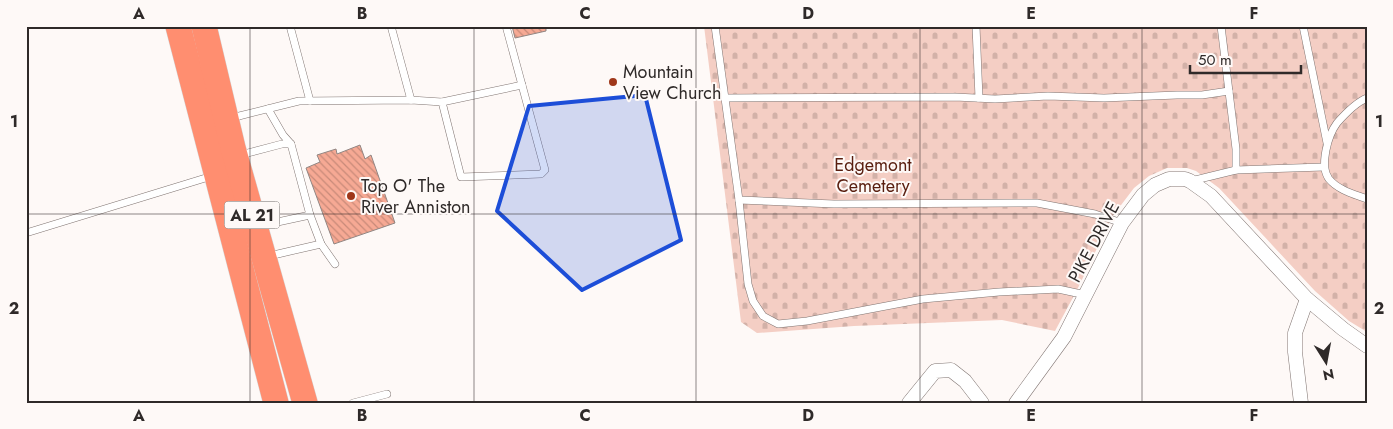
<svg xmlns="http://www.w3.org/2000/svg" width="1393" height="429" viewBox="0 0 1393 429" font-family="Jost,sans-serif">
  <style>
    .cemetery { fill: url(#cemetery-stones) }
    .building { fill: url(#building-back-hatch); stroke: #918683 }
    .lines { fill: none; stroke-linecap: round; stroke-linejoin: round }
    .lane-casing { stroke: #807572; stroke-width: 8 }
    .street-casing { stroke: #807572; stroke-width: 15 }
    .highway-casing { stroke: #d5d4d4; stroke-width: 26 }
    .lane { stroke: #fff; stroke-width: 7 }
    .street { stroke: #fff; stroke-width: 14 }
    .highway { stroke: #ff8e70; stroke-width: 25 }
    .marked { fill: #1d4ed8; fill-opacity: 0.2; stroke: #1d4ed8; stroke-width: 4; stroke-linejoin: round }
    .grid { fill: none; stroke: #2f2a29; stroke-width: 1; stroke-opacity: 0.55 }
    .poi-dot { fill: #9f371a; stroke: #fef9f7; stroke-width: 2 }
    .labels { text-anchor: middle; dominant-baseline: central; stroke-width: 4; stroke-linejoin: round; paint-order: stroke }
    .shield { fill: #fef9f7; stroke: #6d6867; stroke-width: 1 }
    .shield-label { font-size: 16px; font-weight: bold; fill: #2f2a29 }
    .poi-label { font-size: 18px; fill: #2f2a29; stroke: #fef9f7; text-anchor: start }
    .park-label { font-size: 18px; fill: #591e0f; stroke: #fef9f7 }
    .street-label { font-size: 18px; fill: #2f2a29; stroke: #fef9f7 }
    .neatline { fill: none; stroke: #2f2a29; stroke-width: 2 }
    .grid-label { font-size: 16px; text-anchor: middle; font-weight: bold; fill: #2f2a29 }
  </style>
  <defs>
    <pattern id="cemetery-stones" width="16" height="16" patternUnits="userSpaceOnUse" patternTransform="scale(1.25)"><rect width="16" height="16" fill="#f4cec4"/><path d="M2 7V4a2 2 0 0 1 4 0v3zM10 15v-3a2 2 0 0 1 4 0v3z" fill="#d2b1a8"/></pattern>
    <pattern id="building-back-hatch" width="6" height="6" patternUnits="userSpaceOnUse" patternTransform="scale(1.25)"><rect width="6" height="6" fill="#f6a994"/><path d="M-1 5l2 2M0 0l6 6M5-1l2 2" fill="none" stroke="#c88a79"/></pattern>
  </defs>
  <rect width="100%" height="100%" fill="#fef9f7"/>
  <polygon class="cemetery" points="704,26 1367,26 1367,332 1349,321 1315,291 1219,188 1196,171 1187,168 1167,168 1149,176 1134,188 1112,217 1077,290 1055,331 1002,320 854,326 757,333 741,322"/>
  <g class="building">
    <polygon points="512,26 546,26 546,31 515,38"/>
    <polygon points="360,145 365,159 371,155 395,223 334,244 306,168 320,162 317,155 336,149 337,154"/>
  </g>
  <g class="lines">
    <defs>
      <g id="lane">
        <polyline points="290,26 310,101"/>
        <polyline points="391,26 411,100"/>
        <polyline points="715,26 739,200 748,284 753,301 763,316 778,324 807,321 923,299 999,292 1058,289 1086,295"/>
        <polyline points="976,26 979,98"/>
        <polyline points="1221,26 1236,149 1236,170"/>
        <polyline points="1303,26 1327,143"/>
        <polyline points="725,98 955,97 995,99 1048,96 1104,98 1177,95 1202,95 1229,91"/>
        <path d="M1367 98C1357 102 1344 115 1337 123 1328 135 1319 166 1329 179 1338 190 1354 194 1367 199"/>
        <polyline points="442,102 522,85"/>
        <polyline points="231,118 299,101 411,100 442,102 461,177 541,174 545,170 506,26"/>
        <polyline points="291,144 310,215 321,244 335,264"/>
        <polyline points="240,155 282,144 291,144 283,135 268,109"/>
        <polyline points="1191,181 1236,170 1324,167"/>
        <polyline points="739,200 834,204 1037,203 1095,214 1122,223"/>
        <polyline points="259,226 310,215"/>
        <polyline points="26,233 212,176"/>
        <polyline points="269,256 321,244"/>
        <polyline points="353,403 387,394"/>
      </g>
      <g id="street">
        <polyline points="909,403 935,371 951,370 965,381 982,403"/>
        <polyline points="1016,403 1064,337 1122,223 1143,195 1155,185 1169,179 1185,179 1190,181 1211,196 1307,299 1343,329 1367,346"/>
        <polyline points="1301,403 1295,352 1295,333 1307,299"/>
      </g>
      <g id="highway">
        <polyline points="178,26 276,403"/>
        <polyline points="204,26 233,148 305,403"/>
      </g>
    </defs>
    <use href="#lane" class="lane-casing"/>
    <use href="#street" class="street-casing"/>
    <use href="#highway" class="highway-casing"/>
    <use href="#lane" class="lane"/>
    <use href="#street" class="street"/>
    <use href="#highway" class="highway"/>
  </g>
  <path class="marked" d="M645 95 681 240 582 290 497 211 529 106Z"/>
  <path class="grid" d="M250 26V403M474 26V403M696 26V403M920 26V403M1142 26V403M26 214H1367"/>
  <g class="poi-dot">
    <circle cx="613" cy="82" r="5"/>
    <circle cx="351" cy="196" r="5"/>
  </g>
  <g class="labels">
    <rect class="shield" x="224.5" y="201.5" width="55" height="27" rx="4"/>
    <g class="shield-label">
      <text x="252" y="215">AL 21</text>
    </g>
    <g class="poi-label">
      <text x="623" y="72">Mountain<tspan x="623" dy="21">View Church</tspan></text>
      <text x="361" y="186">Top O' The<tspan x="361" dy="21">River Anniston</tspan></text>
    </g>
    <g class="park-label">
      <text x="873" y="165">Edgemont<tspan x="873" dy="21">Cemetery</tspan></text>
    </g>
    <g class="street-label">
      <text transform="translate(1094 242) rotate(-62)">PIKE DRIVE</text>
    </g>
  </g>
  <rect width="1393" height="429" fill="none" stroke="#fef9f7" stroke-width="55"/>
  <g transform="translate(1326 362) rotate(169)" stroke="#fef9f7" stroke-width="4" paint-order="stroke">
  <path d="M0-4L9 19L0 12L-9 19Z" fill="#2f2a29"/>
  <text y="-8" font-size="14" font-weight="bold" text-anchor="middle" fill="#2f2a29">N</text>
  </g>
  <path d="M1190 65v8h111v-8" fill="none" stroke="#2f2a29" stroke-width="2.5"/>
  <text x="1198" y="65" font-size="15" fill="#2f2a29" stroke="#fef9f7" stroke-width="4" paint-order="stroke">50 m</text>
  <rect x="28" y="28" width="1338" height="374" class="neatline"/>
  <g class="grid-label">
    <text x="139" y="19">A</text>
    <text x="362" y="19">B</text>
    <text x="585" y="19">C</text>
    <text x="808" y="19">D</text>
    <text x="1031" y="19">E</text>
    <text x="1254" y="19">F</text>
    <text x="14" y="127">1</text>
    <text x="1379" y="127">1</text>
    <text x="14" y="314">2</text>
    <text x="1379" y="314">2</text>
    <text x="139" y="421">A</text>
    <text x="362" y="421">B</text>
    <text x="585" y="421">C</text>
    <text x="808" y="421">D</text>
    <text x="1031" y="421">E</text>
    <text x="1254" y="421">F</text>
  </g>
</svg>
